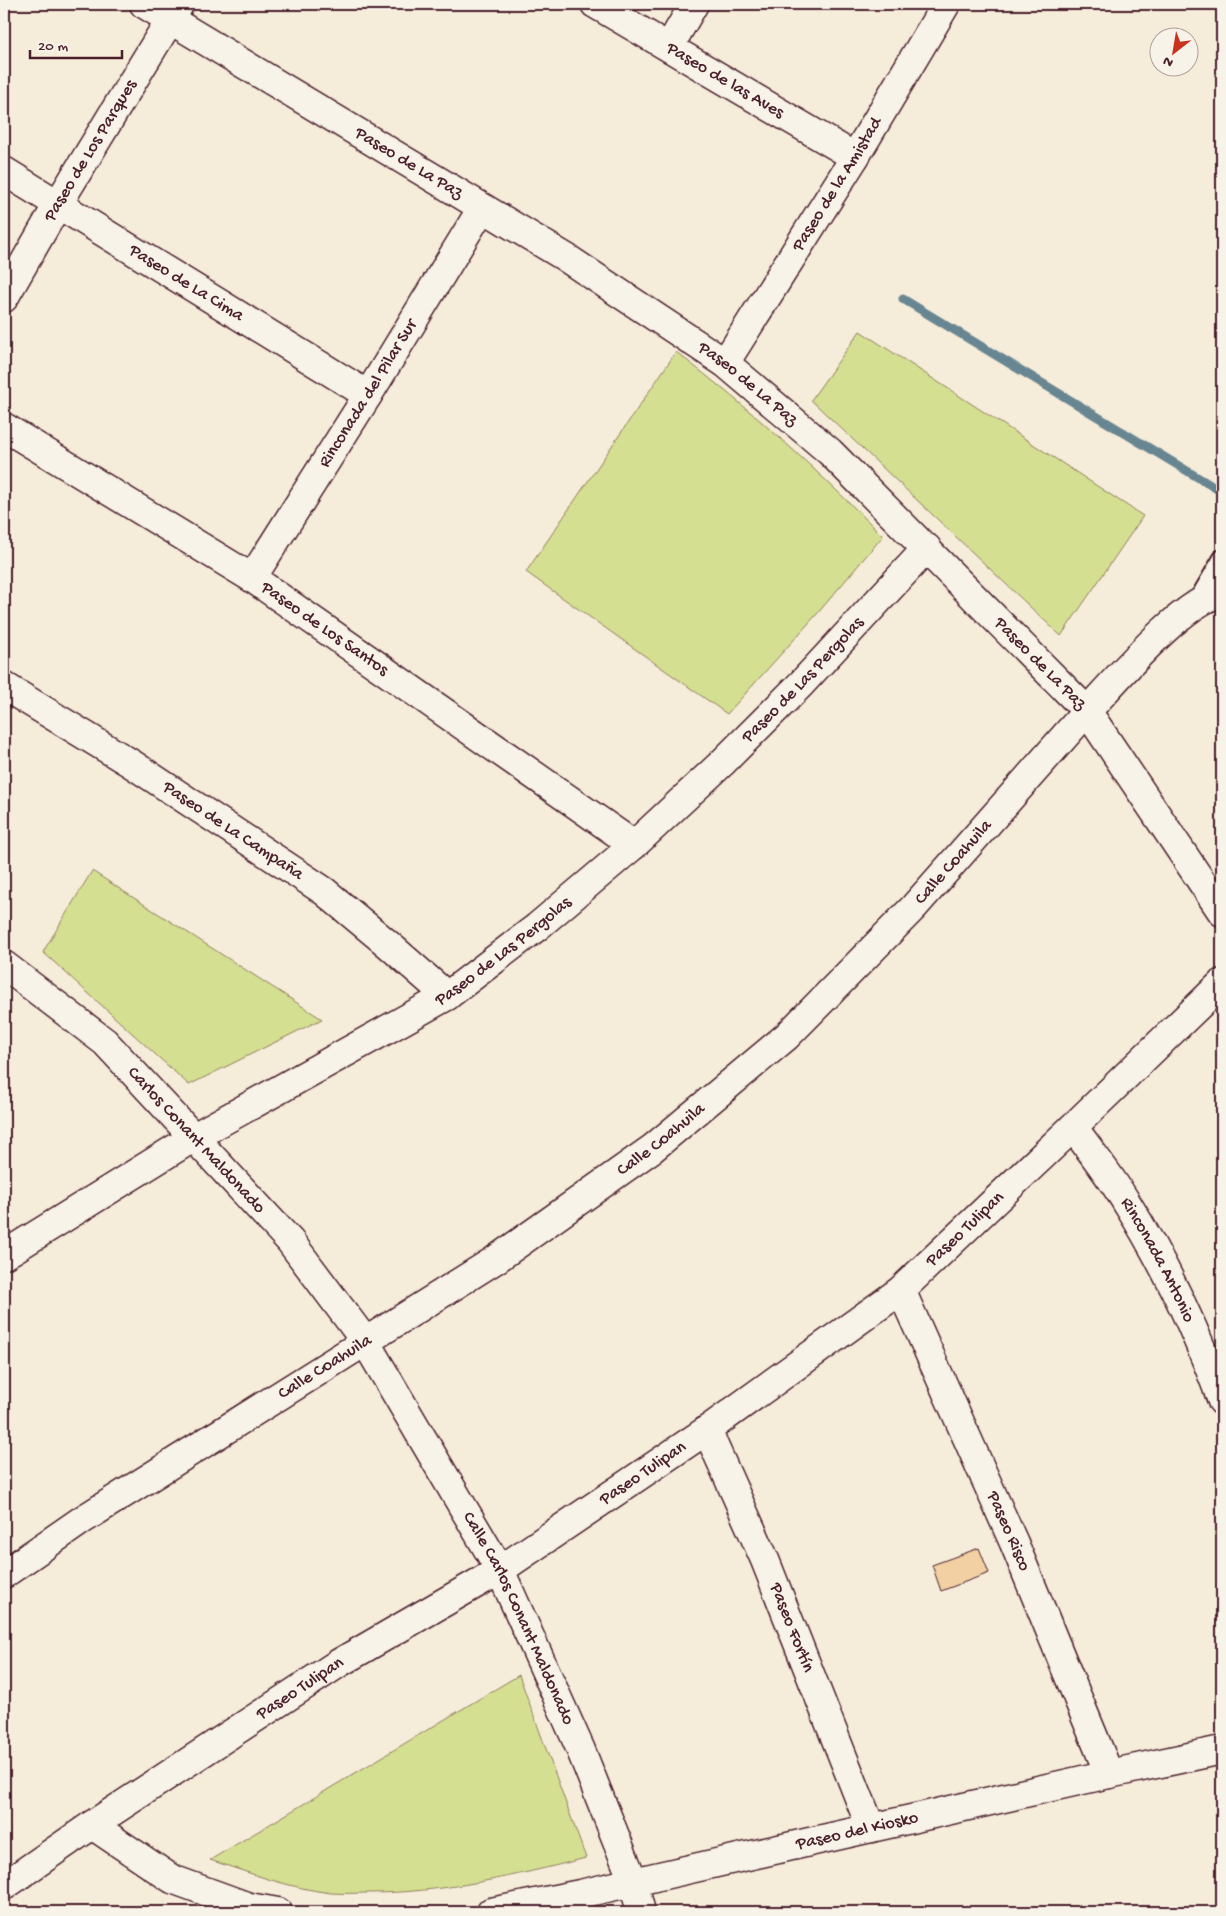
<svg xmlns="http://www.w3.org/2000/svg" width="1226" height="1916" viewBox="0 0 1226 1916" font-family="'Gochi Hand',sans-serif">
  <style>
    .green { fill: #d4df91; stroke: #8f7f5e }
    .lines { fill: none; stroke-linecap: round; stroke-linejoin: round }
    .stream { stroke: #678692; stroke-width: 9 }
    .building { fill: #f2d0a3; stroke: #4a1f2b }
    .lane-casing { stroke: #4a1f2b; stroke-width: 20 }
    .street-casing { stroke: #4a1f2b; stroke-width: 31 }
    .secondary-casing { stroke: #4a1f2b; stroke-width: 31 }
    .lane { stroke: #f7f3e8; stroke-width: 16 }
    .street { stroke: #f7f3e8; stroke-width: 28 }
    .secondary { stroke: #f7f3e8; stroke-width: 28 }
    .labels { text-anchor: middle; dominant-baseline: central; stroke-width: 4; stroke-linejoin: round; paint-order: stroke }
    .street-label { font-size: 18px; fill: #4a1f2b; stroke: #f7f3e8 }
  </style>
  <rect width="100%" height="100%" fill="#f6ecda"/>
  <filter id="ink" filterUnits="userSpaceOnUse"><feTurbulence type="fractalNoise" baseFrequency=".02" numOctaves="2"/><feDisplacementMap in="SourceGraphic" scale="10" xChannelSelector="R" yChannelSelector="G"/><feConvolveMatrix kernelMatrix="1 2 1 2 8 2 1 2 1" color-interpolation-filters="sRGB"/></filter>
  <g filter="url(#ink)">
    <g class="green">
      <polygon points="860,331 1143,516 1061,636 811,400"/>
      <path d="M676 352C750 408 818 471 883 536L817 614 727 714 526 572Z"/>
      <polygon points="92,871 322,1019 189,1085 43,952"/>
      <path d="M519 1675 586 1858C515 1876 442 1893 369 1893 356 1893 343 1894 331 1893 289 1888 250 1873 210 1860Z"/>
    </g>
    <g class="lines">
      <polyline class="stream" points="903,299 1222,492"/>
    </g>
    <polygon class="building" points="979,1548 989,1573 941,1591 932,1565"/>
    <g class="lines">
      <defs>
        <polyline id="lane" points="1196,602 1222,558"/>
        <g id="street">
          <path id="s1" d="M144 4 565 257 725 363 830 452 1087 711C1116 680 1183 600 1222 593"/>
          <path id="s2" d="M595 4 855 157"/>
          <polyline points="669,47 694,4"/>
          <path id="s3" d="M4 171 368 395"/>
          <path id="s4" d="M4 298 58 204 179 5"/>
          <path id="s5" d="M725 363 855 157 946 4"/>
          <path id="s6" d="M4 427 252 578 634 845"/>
          <path id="s7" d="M252 578 368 395 482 208"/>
          <path id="s8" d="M4 686 132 764 324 891 389 945 447 996"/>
          <path id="s9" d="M1073 1127C1092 1153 1112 1178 1128 1205 1167 1267 1197 1333 1222 1401"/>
          <path id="s10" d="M4 1255 194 1137 447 996 537 927 634 845 722 763 801 684 927 548"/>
          <path id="s11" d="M901 1290 1014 1543 1109 1774"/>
          <path id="s12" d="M707 1430 765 1560 871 1828"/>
          <polyline points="92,1825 172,1879 249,1907 278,1912"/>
          <path id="s13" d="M4 1886 92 1825 339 1663 500 1570 707 1430 901 1290 1073 1127 1222 983"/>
          <path id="s14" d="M491 1912 580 1894 1109 1774 1222 1750"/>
        </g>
        <g id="secondary">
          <path id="s15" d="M4 965 105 1042 290 1241 365 1341 500 1570 580 1748 633 1881 641 1912"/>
          <path id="s16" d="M4 1574 82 1520 495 1260 653 1148 787 1036 913 908 1087 711 1222 912"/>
        </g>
      </defs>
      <use href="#lane" class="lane-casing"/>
      <use href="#street" class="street-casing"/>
      <use href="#secondary" class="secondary-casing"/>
      <use href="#lane" class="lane"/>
      <use href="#street" class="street"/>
      <use href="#secondary" class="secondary"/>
    </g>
  </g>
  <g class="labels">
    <g class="street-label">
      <text stroke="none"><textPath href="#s2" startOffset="151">Paseo de las Aves</textPath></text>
      <text stroke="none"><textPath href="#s4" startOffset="171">Paseo de Los Parques</textPath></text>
      <text stroke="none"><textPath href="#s1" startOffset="309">Paseo de La Paz</textPath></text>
      <text stroke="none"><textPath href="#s5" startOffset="211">Paseo de la Amistad</textPath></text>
      <text stroke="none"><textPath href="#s3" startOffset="214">Paseo de La Cima</textPath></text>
      <text stroke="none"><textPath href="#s1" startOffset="714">Paseo de La Paz</textPath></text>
      <text stroke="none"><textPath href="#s7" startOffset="218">Rinconada del Pilar Sur</textPath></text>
      <text stroke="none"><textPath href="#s6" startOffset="379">Paseo de Los Santos</textPath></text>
      <text stroke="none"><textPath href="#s1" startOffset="1119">Paseo de La Paz</textPath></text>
      <text stroke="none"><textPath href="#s10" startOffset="990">Paseo de Las Pergolas</textPath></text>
      <text stroke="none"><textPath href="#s8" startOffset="271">Paseo de La Campaña</textPath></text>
      <text stroke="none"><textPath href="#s16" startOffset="1192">Calle Coahuila</textPath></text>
      <text stroke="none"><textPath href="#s10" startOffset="585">Paseo de Las Pergolas</textPath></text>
      <text stroke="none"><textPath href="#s16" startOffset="788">Calle Coahuila</textPath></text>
      <text stroke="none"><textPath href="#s15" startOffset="261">Carlos Conant Maldonado</textPath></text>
      <text stroke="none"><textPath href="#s13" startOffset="1166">Paseo Tulipan</textPath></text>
      <text stroke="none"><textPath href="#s9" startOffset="158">Rinconada Antonio</textPath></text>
      <text stroke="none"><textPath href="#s16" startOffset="382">Calle Coahuila</textPath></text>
      <text stroke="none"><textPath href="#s13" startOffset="761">Paseo Tulipan</textPath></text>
      <text stroke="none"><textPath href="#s11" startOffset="264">Paseo Risco</textPath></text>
      <text stroke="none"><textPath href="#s15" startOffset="841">Calle Carlos Conant Maldonado</textPath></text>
      <text stroke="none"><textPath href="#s12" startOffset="215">Paseo Fortín</textPath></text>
      <text stroke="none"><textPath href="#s13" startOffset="356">Paseo Tulipan</textPath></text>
      <text stroke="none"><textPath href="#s14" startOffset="375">Paseo del Kiosko</textPath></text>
    </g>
  </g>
  <rect width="1226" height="1916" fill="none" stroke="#f7f3e8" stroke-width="20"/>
  <rect x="10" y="10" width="1206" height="1896" fill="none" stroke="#4a1f2b" stroke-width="2" filter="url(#ink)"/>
  <g transform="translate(1174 52) rotate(211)"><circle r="24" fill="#f7f3e8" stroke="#b29e9c"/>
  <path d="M0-4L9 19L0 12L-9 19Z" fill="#c8321e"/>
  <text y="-8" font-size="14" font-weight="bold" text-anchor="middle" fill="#4a1f2b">N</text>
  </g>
  <path d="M30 50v8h92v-8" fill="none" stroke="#4a1f2b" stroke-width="2.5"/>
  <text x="38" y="50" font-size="15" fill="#4a1f2b" stroke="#f7f3e8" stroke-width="4" paint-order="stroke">20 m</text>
</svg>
